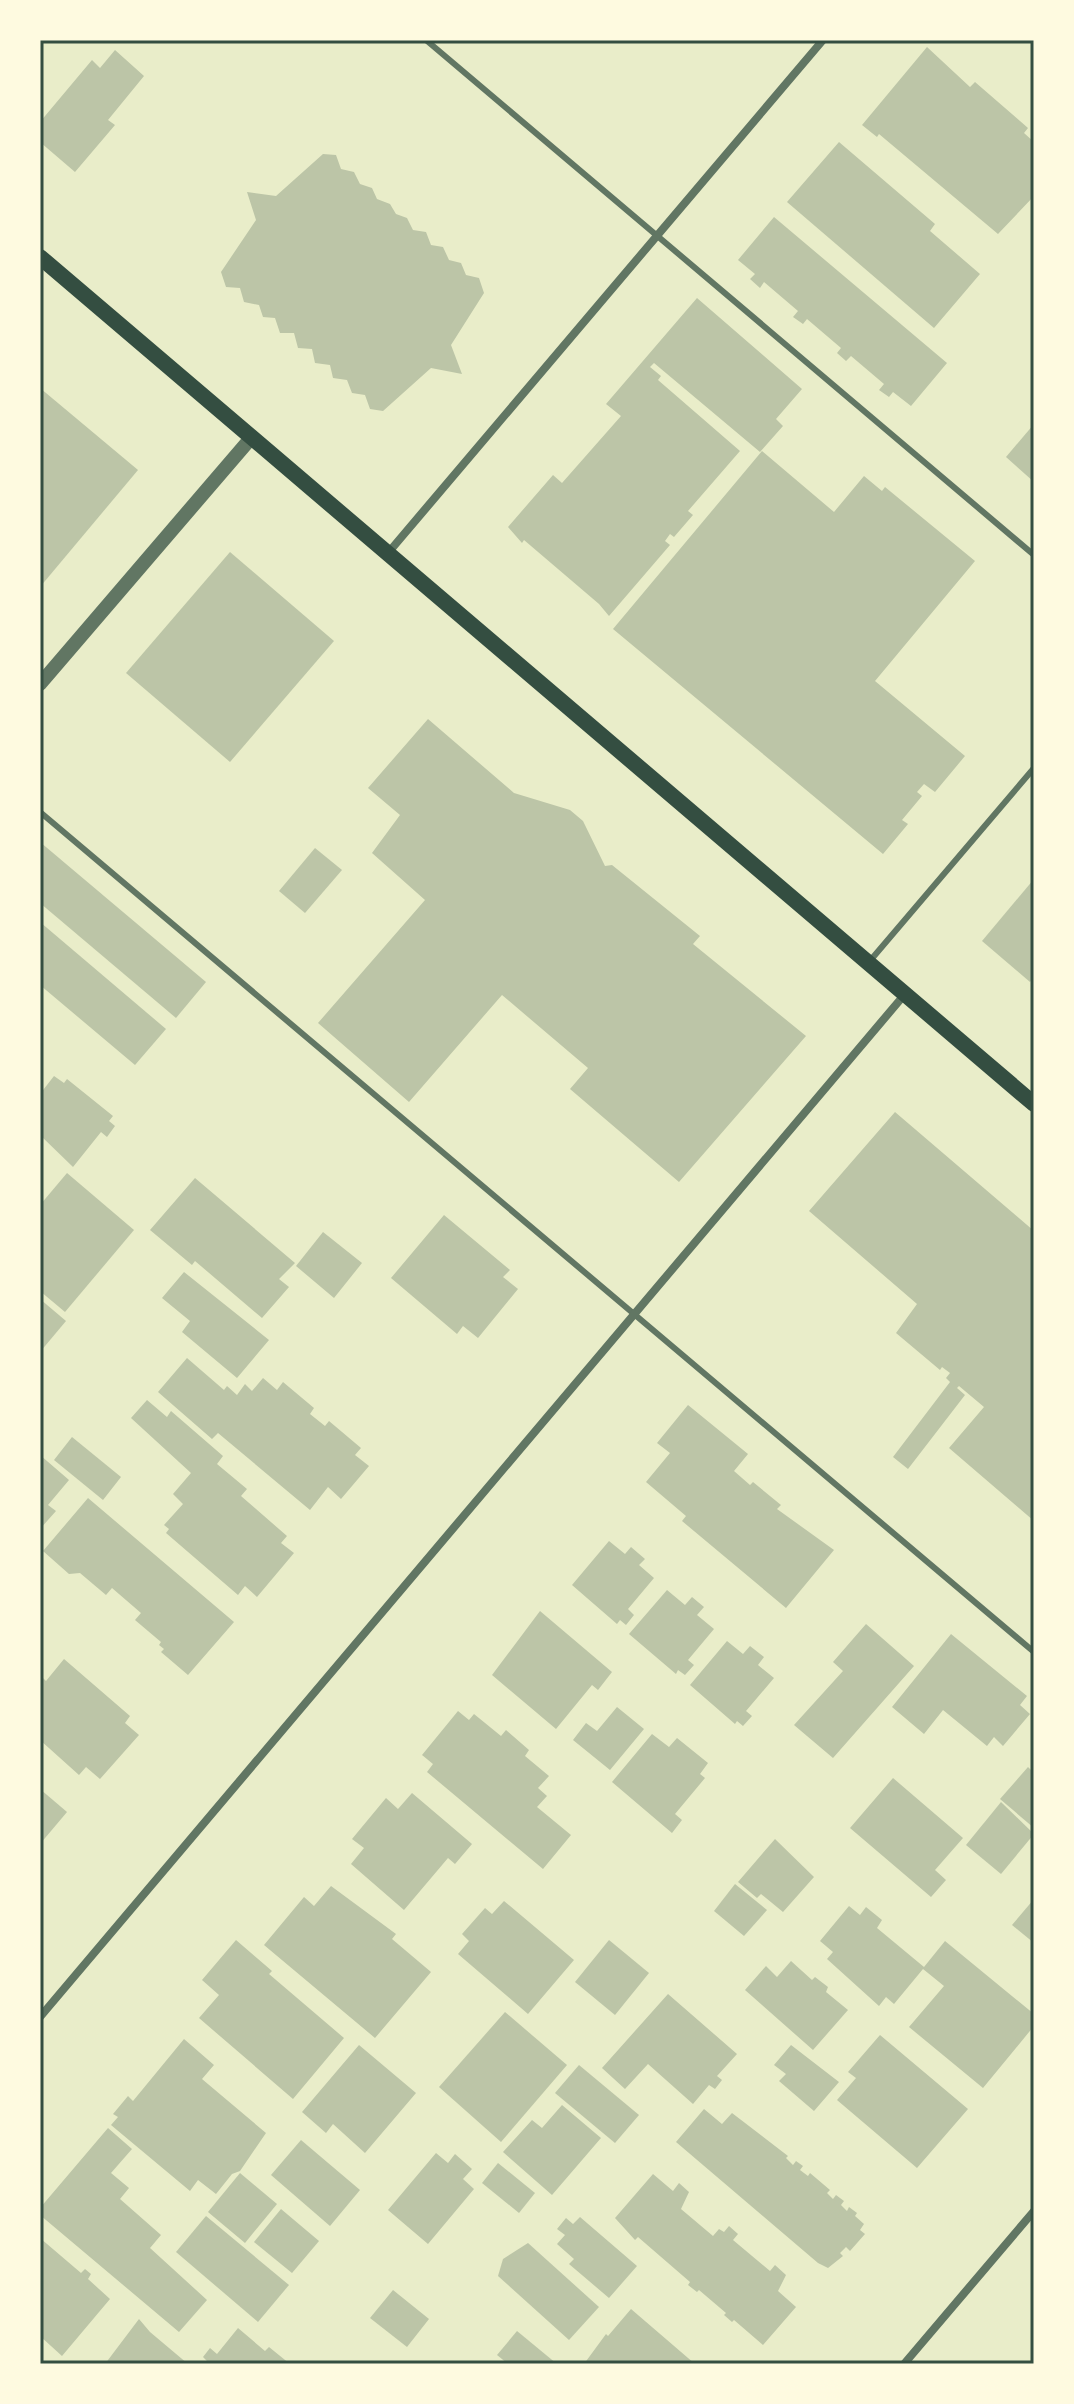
<svg xmlns="http://www.w3.org/2000/svg" width="1074" height="2404" viewBox="0 0 1074 2404" font-family="Quicksand,sans-serif">
  <style>
    .building { fill: #bcc5a7 }
    .lines { fill: none; stroke-linecap: round; stroke-linejoin: round }
    .service { stroke: #617663; stroke-width: 6 }
    .minor { stroke: #617663; stroke-width: 8 }
    .tertiary { stroke: #617663; stroke-width: 14 }
    .secondary { stroke: #344e41; stroke-width: 16 }
    .neatline { fill: none; stroke: #344e41; stroke-width: 3 }
  </style>
  <rect width="100%" height="100%" fill="#e9edc9"/>
  <g class="building">
    <polygon points="927,47 970,87 975,82 1028,128 1024,133 1034,142 1034,196 998,234 879,134 877,137 862,125"/>
    <polygon points="115,50 144,76 108,120 115,125 75,172 40,142 40,122 92,60 100,68"/>
    <polygon points="839,142 935,224 930,231 980,274 934,328 787,202"/>
    <polygon points="323,154 336,155 341,169 354,172 360,184 372,188 377,199 390,204 396,214 407,218 413,230 426,232 431,245 443,247 449,260 461,263 466,275 479,278 484,293 451,345 462,374 431,368 383,411 370,409 365,395 352,393 347,380 333,378 330,365 315,363 312,349 298,348 294,333 280,333 275,318 263,317 259,305 244,302 240,288 226,287 221,272 256,220 247,192 276,196"/>
    <polygon points="774,217 947,363 911,406 893,392 889,397 879,390 884,384 851,356 846,361 837,353 841,348 807,319 803,324 793,317 798,311 764,282 760,288 750,279 755,274 738,260"/>
    <polygon points="697,298 802,389 776,419 783,426 760,452 654,363 650,367 661,376 658,380 740,451 688,511 693,515 674,537 670,534 665,541 670,545 609,616 599,604 524,540 522,543 508,527 553,475 562,483 621,416 606,404"/>
    <polygon points="40,388 138,470 40,587"/>
    <polygon points="1034,424 1034,482 1006,457"/>
    <polygon points="762,451 834,512 864,476 882,491 885,487 975,561 875,681 965,756 935,792 924,784 917,792 922,796 902,820 908,824 883,854 613,629"/>
    <polygon points="230,552 334,641 230,762 126,673"/>
    <polygon points="428,719 514,793 570,810 583,821 605,866 612,865 700,936 693,944 806,1036 679,1182 570,1089 588,1068 502,995 409,1102 318,1023 425,900 372,853 400,815 368,788"/>
    <polygon points="40,842 206,982 176,1018 40,903"/>
    <polygon points="315,848 342,870 305,913 279,891"/>
    <polygon points="1034,879 1034,977 1030,982 982,941"/>
    <polygon points="40,922 166,1029 135,1065 40,985"/>
    <polygon points="54,1076 64,1083 67,1079 113,1116 109,1121 115,1126 107,1137 101,1132 73,1167 40,1135 40,1094"/>
    <polygon points="895,1112 1034,1231 1034,1521 949,1448 984,1407 959,1386 957,1388 965,1395 908,1469 893,1457 950,1382 946,1378 950,1373 942,1367 940,1370 896,1333 917,1304 809,1211"/>
    <polygon points="67,1173 134,1230 65,1312 40,1291 40,1205"/>
    <polygon points="195,1178 295,1263 279,1279 289,1287 262,1318 195,1261 192,1265 150,1230"/>
    <polygon points="444,1215 510,1270 503,1277 518,1289 478,1338 463,1326 457,1334 391,1278"/>
    <polygon points="323,1232 362,1263 334,1298 296,1266"/>
    <polygon points="184,1272 269,1340 237,1378 182,1332 190,1321 162,1298"/>
    <polygon points="40,1299 66,1321 40,1352"/>
    <polygon points="187,1358 224,1390 227,1386 237,1395 245,1384 252,1391 263,1378 277,1390 283,1382 314,1408 310,1414 325,1426 329,1421 361,1448 355,1455 369,1466 341,1499 328,1487 310,1510 218,1433 212,1439 158,1392"/>
    <polygon points="147,1400 167,1417 171,1411 223,1456 217,1464 247,1489 241,1496 287,1536 281,1543 294,1553 257,1597 245,1586 238,1595 166,1533 169,1529 164,1525 183,1504 173,1494 191,1473 131,1418"/>
    <polygon points="688,1405 748,1454 734,1471 750,1485 753,1482 781,1505 777,1509 834,1550 786,1608 682,1521 686,1516 646,1482 670,1453 657,1443"/>
    <polygon points="72,1437 121,1477 103,1500 54,1460"/>
    <polygon points="40,1455 69,1480 48,1505 56,1511 40,1529"/>
    <polygon points="88,1498 234,1622 188,1675 161,1652 164,1649 159,1645 161,1642 135,1620 141,1613 112,1588 106,1595 80,1573 69,1574 43,1551"/>
    <polygon points="609,1541 625,1554 631,1547 645,1559 639,1565 654,1578 628,1609 634,1615 626,1625 620,1620 617,1624 572,1585"/>
    <polygon points="667,1590 685,1605 692,1597 704,1607 697,1615 714,1629 688,1660 694,1665 685,1675 678,1670 676,1674 629,1634"/>
    <polygon points="540,1611 612,1672 598,1690 592,1685 556,1729 492,1675"/>
    <polygon points="866,1624 914,1666 833,1758 794,1725 843,1671 833,1662"/>
    <polygon points="951,1634 1027,1696 1020,1705 1030,1714 1003,1746 994,1737 987,1746 943,1710 924,1734 892,1707"/>
    <polygon points="727,1641 743,1654 750,1646 764,1657 758,1665 774,1678 746,1711 752,1716 743,1726 737,1721 735,1724 690,1685"/>
    <polygon points="64,1659 130,1716 125,1723 139,1735 100,1779 86,1767 79,1775 40,1740 40,1675 46,1681"/>
    <polygon points="617,1707 644,1729 610,1770 573,1740 586,1723 597,1731"/>
    <polygon points="458,1711 469,1720 474,1714 501,1736 506,1730 529,1750 525,1756 549,1776 538,1788 547,1796 537,1807 571,1835 543,1869 427,1772 433,1764 422,1755"/>
    <polygon points="652,1734 669,1747 677,1738 708,1763 700,1774 705,1778 675,1814 682,1820 672,1833 612,1782"/>
    <polygon points="1028,1767 1034,1773 1034,1828 1000,1799"/>
    <polygon points="893,1778 963,1838 935,1870 946,1880 931,1897 850,1828"/>
    <polygon points="40,1789 67,1812 40,1844"/>
    <polygon points="412,1793 472,1844 455,1864 448,1858 404,1910 351,1864 364,1848 352,1839 386,1798 398,1809"/>
    <polygon points="1001,1802 1034,1834 1001,1874 966,1845"/>
    <polygon points="775,1839 814,1877 783,1912 761,1894 757,1898 738,1882"/>
    <polygon points="735,1884 767,1910 744,1936 714,1911"/>
    <polygon points="331,1886 396,1934 392,1939 431,1972 375,2038 264,1945 304,1897 314,1906"/>
    <polygon points="1034,1899 1034,1943 1012,1925"/>
    <polygon points="504,1901 574,1960 528,2014 458,1954 469,1941 462,1934 485,1908 492,1914"/>
    <polygon points="849,1906 860,1915 866,1907 882,1920 877,1928 924,1967 945,1941 1034,2014 1034,2026 983,2088 909,2027 944,1986 923,1969 894,2004 886,1997 879,2006 827,1959 833,1952 820,1941"/>
    <polygon points="236,1940 272,1971 269,1974 344,2038 293,2099 199,2018 219,1995 202,1980"/>
    <polygon points="609,1940 649,1973 615,2015 575,1982"/>
    <polygon points="791,1961 812,1980 815,1977 828,1987 826,1992 848,2010 813,2050 745,1990 766,1966 777,1977"/>
    <polygon points="668,1994 737,2054 717,2076 722,2080 715,2089 709,2085 693,2104 648,2064 625,2089 602,2068"/>
    <polygon points="505,2012 567,2065 501,2142 439,2087"/>
    <polygon points="880,2035 968,2109 917,2168 837,2100 856,2078 848,2072"/>
    <polygon points="184,2039 214,2065 202,2079 266,2133 240,2171 232,2174 216,2194 198,2180 190,2191 111,2125 118,2117 113,2114 128,2096 133,2101"/>
    <polygon points="359,2045 416,2093 365,2153 333,2124 326,2133 302,2112"/>
    <polygon points="791,2045 839,2082 814,2111 779,2081 786,2074 774,2065"/>
    <polygon points="579,2065 639,2115 615,2143 555,2093"/>
    <polygon points="562,2105 601,2138 552,2195 503,2152 532,2120 542,2128"/>
    <polygon points="704,2109 722,2124 732,2113 788,2156 786,2158 793,2165 796,2161 803,2166 800,2170 808,2176 810,2173 830,2190 827,2193 833,2199 836,2195 844,2201 841,2205 847,2211 849,2207 857,2213 855,2216 864,2224 860,2230 865,2234 850,2251 846,2247 840,2253 843,2256 828,2268 818,2263 676,2142"/>
    <polygon points="108,2128 132,2149 111,2173 129,2188 120,2199 161,2235 150,2248 207,2300 179,2332 40,2215 40,2208"/>
    <polygon points="301,2140 360,2190 330,2226 271,2175"/>
    <polygon points="436,2153 448,2163 455,2154 472,2169 463,2179 474,2189 428,2244 388,2210"/>
    <polygon points="498,2163 535,2193 519,2213 482,2183"/>
    <polygon points="240,2173 277,2204 245,2243 208,2212"/>
    <polygon points="653,2174 673,2191 679,2183 689,2192 681,2209 713,2236 719,2229 724,2232 729,2226 738,2234 733,2240 770,2271 775,2265 786,2275 778,2291 796,2307 763,2345 734,2320 732,2322 724,2315 726,2313 699,2290 697,2292 688,2285 690,2282 638,2237 635,2240 615,2218"/>
    <polygon points="281,2209 319,2241 292,2273 254,2242"/>
    <polygon points="206,2216 289,2285 258,2322 176,2252"/>
    <polygon points="580,2217 637,2266 609,2298 569,2264 574,2259 557,2244 565,2235 557,2229 566,2218 573,2224"/>
    <polygon points="40,2238 81,2273 85,2269 91,2274 88,2279 110,2299 62,2356 40,2336"/>
    <polygon points="528,2243 599,2307 569,2340 498,2276 503,2259"/>
    <polygon points="393,2290 429,2319 407,2347 370,2318"/>
    <polygon points="631,2309 695,2364 584,2364 606,2334 608,2336"/>
    <polygon points="139,2319 150,2332 188,2364 105,2364"/>
    <polygon points="238,2328 265,2351 269,2347 290,2364 210,2364 203,2357 210,2348 217,2354"/>
    <polygon points="517,2331 557,2364 508,2364 497,2355"/>
  </g>
  <g class="lines">
    <g class="service">
      <polyline points="426,40 1034,555"/>
      <polyline points="40,812 1034,1652"/>
      <polyline points="869,962 1034,768"/>
    </g>
    <g class="minor">
      <polyline points="388,553 823,40"/>
      <polyline points="40,2017 905,994"/>
      <polyline points="904,2364 1034,2211"/>
    </g>
    <polyline class="tertiary" points="40,684 251,438"/>
    <polyline class="secondary" points="40,257 1034,1104"/>
  </g>
  <rect width="1074" height="2404" fill="none" stroke="#fefae0" stroke-width="84"/>
  <rect x="42" y="42" width="990" height="2320" class="neatline"/>
</svg>
